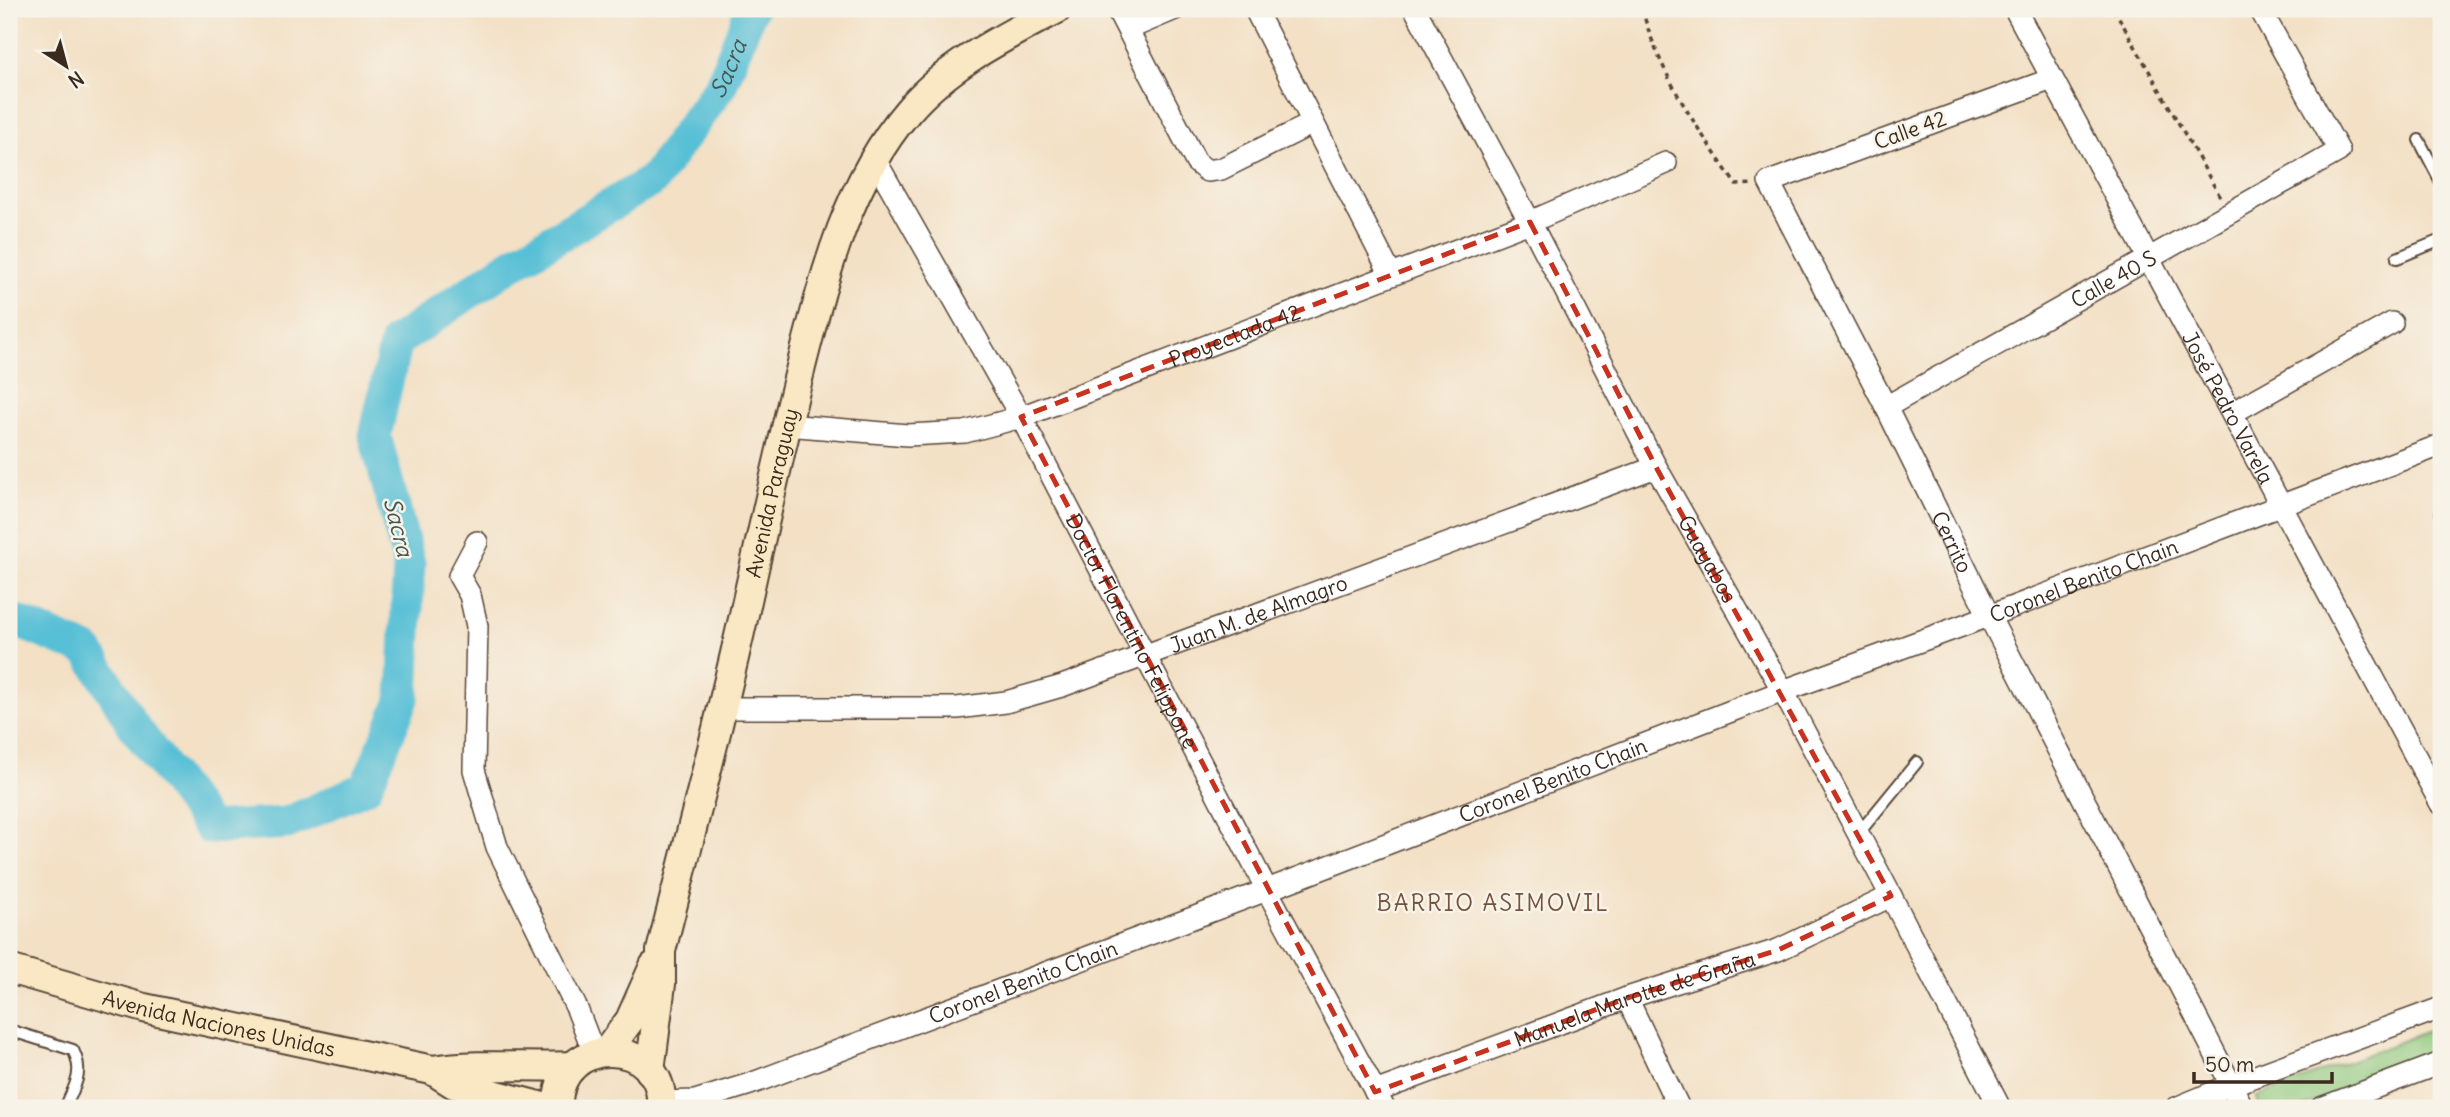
<svg xmlns="http://www.w3.org/2000/svg" width="2450" height="1117" viewBox="0 0 2450 1117" font-family="Delius,sans-serif">
  <style>
    .green { fill: #8ec87c; stroke: #64794d; stroke-width: 2 }
    .lines { fill: none; stroke-linecap: round; stroke-linejoin: round }
    .river { stroke: #59c0d6; stroke-width: 33 }
    .lane-casing { stroke: #574537; stroke-width: 14 }
    .street-casing { stroke: #574537; stroke-width: 24 }
    .secondary-casing { stroke: #574537; stroke-width: 32 }
    .path { stroke: #574537; stroke-width: 3.5; stroke-dasharray: 5 5; stroke-linecap: butt }
    .lane { stroke: #fff; stroke-width: 10 }
    .street { stroke: #fff; stroke-width: 21 }
    .secondary { stroke: #fae7c3; stroke-width: 28 }
    .marked { fill: none; stroke: #c8321e; stroke-width: 5; stroke-dasharray: 14 9; stroke-linejoin: round }
    .labels { text-anchor: middle; dominant-baseline: central; stroke-width: 5; stroke-linejoin: round; paint-order: stroke }
    .street-label { font-size: 21px; fill: #3b2a1e; stroke: #f7f3e8 }
    .water-label { font-size: 23px; font-style: italic; fill: #445755; stroke: #f7f3e8 }
    .neighbourhood-label { font-size: 23px; letter-spacing: 2px; fill: #76533e; stroke: #f7f3e8 }
  </style>
  <rect width="100%" height="100%" fill="#f7f3e8"/>
  <filter id="ink" filterUnits="userSpaceOnUse"><feTurbulence type="fractalNoise" baseFrequency=".0143" numOctaves="2"/><feDisplacementMap in="SourceGraphic" scale="14" xChannelSelector="R" yChannelSelector="G"/><feConvolveMatrix kernelMatrix="1 2 1 2 8 2 1 2 1" color-interpolation-filters="sRGB"/></filter>
  <filter id="wash" filterUnits="userSpaceOnUse"><feTurbulence type="fractalNoise" baseFrequency=".00686" numOctaves="4" result="noise"/><feDisplacementMap in="SourceGraphic" scale="28" xChannelSelector="R" yChannelSelector="G"/><feGaussianBlur stdDeviation="1.57" result="paint"/><feColorMatrix in="noise" values="0 0 0 0 0 0 0 0 0 0 0 0 0 0 0 0 0 1.4 0 .05"/><feComposite in="paint" operator="in"/></filter>
  <g filter="url(#wash)">
    <rect width="100%" height="100%" fill="#f3e0c5"/>
    <polygon class="green" points="2441,1026 2441,1055 2301,1108 2260,1108 2256,1097"/>
    <g class="lines">
      <path class="river" id="s1" d="M9 618 88 651 133 725 210 828 287 823 366 787 403 699 409 563 375 436 396 342 507 267 653 180 721 85 751 9"/>
    </g>
  </g>
  <g filter="url(#ink)">
    <g class="lines">
      <defs>
        <g id="lane">
          <polyline points="2419,140 2441,182"/>
          <polyline points="2397,258 2441,240"/>
          <polyline points="2441,513 2441,512"/>
          <polyline points="1858,834 1917,762"/>
          <path d="M9 1030 73 1050C85 1073 74 1087 65 1108"/>
        </g>
        <g id="street">
          <polyline points="1117,9 1196,162 1207,171 1221,169 1313,123"/>
          <polyline points="1255,9 1391,275"/>
          <path id="s2" d="M1415 9 1530 222 1656 467 1783 691 1891 896 2000 1108"/>
          <path id="s3" d="M2015 9 2441 804"/>
          <polyline points="1128,29 1175,9"/>
          <path id="s4" d="M2052 79 1769 182 1886 407 1989 616 2243 1108"/>
          <path id="s5" d="M874 158 1021 417 1267 890 1384 1108"/>
          <path id="s6" d="M1886 407 2339 151 2260 9"/>
          <polyline points="2232,413 2392,323"/>
          <path id="s7" d="M786 425 908 435 965 432 1021 417 1530 222 1666 163"/>
          <polyline points="477,542 459,576 470,595 477,626 474,770 497,847 577,1009 594,1053"/>
          <path id="s8" d="M723 708H957L1006 702 1062 686 1656 467"/>
          <polyline points="1627,998 1679,1108"/>
          <path id="s9" d="M1375 1092 1627 998 1778 950 1891 896"/>
          <path id="s10" d="M661 1102 695 1101 750 1084 1267 890 1783 691 1989 616 2441 445"/>
          <polyline points="2176,1108 2231,1085 2441,1008"/>
          <polyline points="2321,1108 2441,1063"/>
        </g>
        <g id="secondary">
          <path id="s11" d="M9 969 144 1008 432 1070 454 1084 547 1108"/>
          <polyline points="607,1051 630,1020 654,966"/>
          <path d="M432 1070C480 1063 526 1068 573 1066"/>
          <path id="s12" d="M650 1071 661 984V951C689 840 718 730 743 619 762 532 781 445 803 359 825 273 849 180 908 111 947 65 1004 37 1057 9"/>
          <path d="M558 1108C555 1032 667 1035 661 1108"/>
        </g>
      </defs>
      <use href="#lane" class="lane-casing"/>
      <use href="#street" class="street-casing"/>
      <use href="#secondary" class="secondary-casing"/>
      <g class="path">
        <path d="M1642 9C1661 78 1697 127 1736 185L1753 184"/>
        <polyline points="2114,9 2221,198"/>
      </g>
      <use href="#lane" class="lane"/>
      <use href="#street" class="street"/>
      <use href="#secondary" class="secondary"/>
    </g>
  </g>
  <path class="marked" d="M1530 222 1656 467 1891 896 1778 950 1627 998 1375 1092 1021 417Z"/>
  <g class="labels">
    <g class="street-label">
      <text transform="translate(1910 130) rotate(-20)">Calle 42</text>
      <text stroke="none"><textPath href="#s6" startOffset="261">Calle 40 S</textPath></text>
      <text stroke="none"><textPath href="#s7" startOffset="466">Proyectada 42</textPath></text>
      <text stroke="none"><textPath href="#s3" startOffset="452">José Pedro Varela</textPath></text>
      <text stroke="none"><textPath href="#s12" startOffset="592">Avenida Paraguay</textPath></text>
      <text stroke="none"><textPath href="#s4" startOffset="705">Cerrito</textPath></text>
      <text stroke="none"><textPath href="#s2" startOffset="623">Guayabos</textPath></text>
      <text stroke="none"><textPath href="#s10" startOffset="1517">Coronel Benito Chain</textPath></text>
      <text stroke="none"><textPath href="#s8" startOffset="551">Juan M. de Almagro</textPath></text>
      <text stroke="none"><textPath href="#s5" startOffset="539">Doctor Florentino Felippone</textPath></text>
      <text stroke="none"><textPath href="#s10" startOffset="950">Coronel Benito Chain</textPath></text>
      <text stroke="none"><textPath href="#s10" startOffset="383">Coronel Benito Chain</textPath></text>
      <text stroke="none"><textPath href="#s9" startOffset="276">Manuela Marotte de Graña</textPath></text>
      <text stroke="none"><textPath href="#s11" startOffset="217">Avenida Naciones Unidas</textPath></text>
    </g>
    <g class="water-label">
      <text stroke="none"><textPath href="#s1" startOffset="1363">Sacra</textPath></text>
      <text transform="translate(399 527) rotate(76)">Sacra</text>
    </g>
    <g class="neighbourhood-label">
      <text x="1493" y="902">BARRIO ASIMOVIL</text>
    </g>
  </g>
  <rect width="2450" height="1117" fill="none" stroke="#f7f3e8" stroke-width="35"/>
  <g transform="translate(66 66) rotate(144)" stroke="#f7f3e8" stroke-width="5" paint-order="stroke">
  <path d="M0-5L12 26L0 18L-12 26Z" fill="#3b2a1e"/>
  <text y="-10" font-size="19" font-weight="bold" text-anchor="middle" fill="#3b2a1e">N</text>
  </g>
  <path d="M2194 1072v10h138v-10" fill="none" stroke="#3b2a1e" stroke-width="3.5"/>
  <text x="2205" y="1072" font-size="21" fill="#3b2a1e" stroke="#f7f3e8" stroke-width="5" paint-order="stroke">50 m</text>
</svg>
